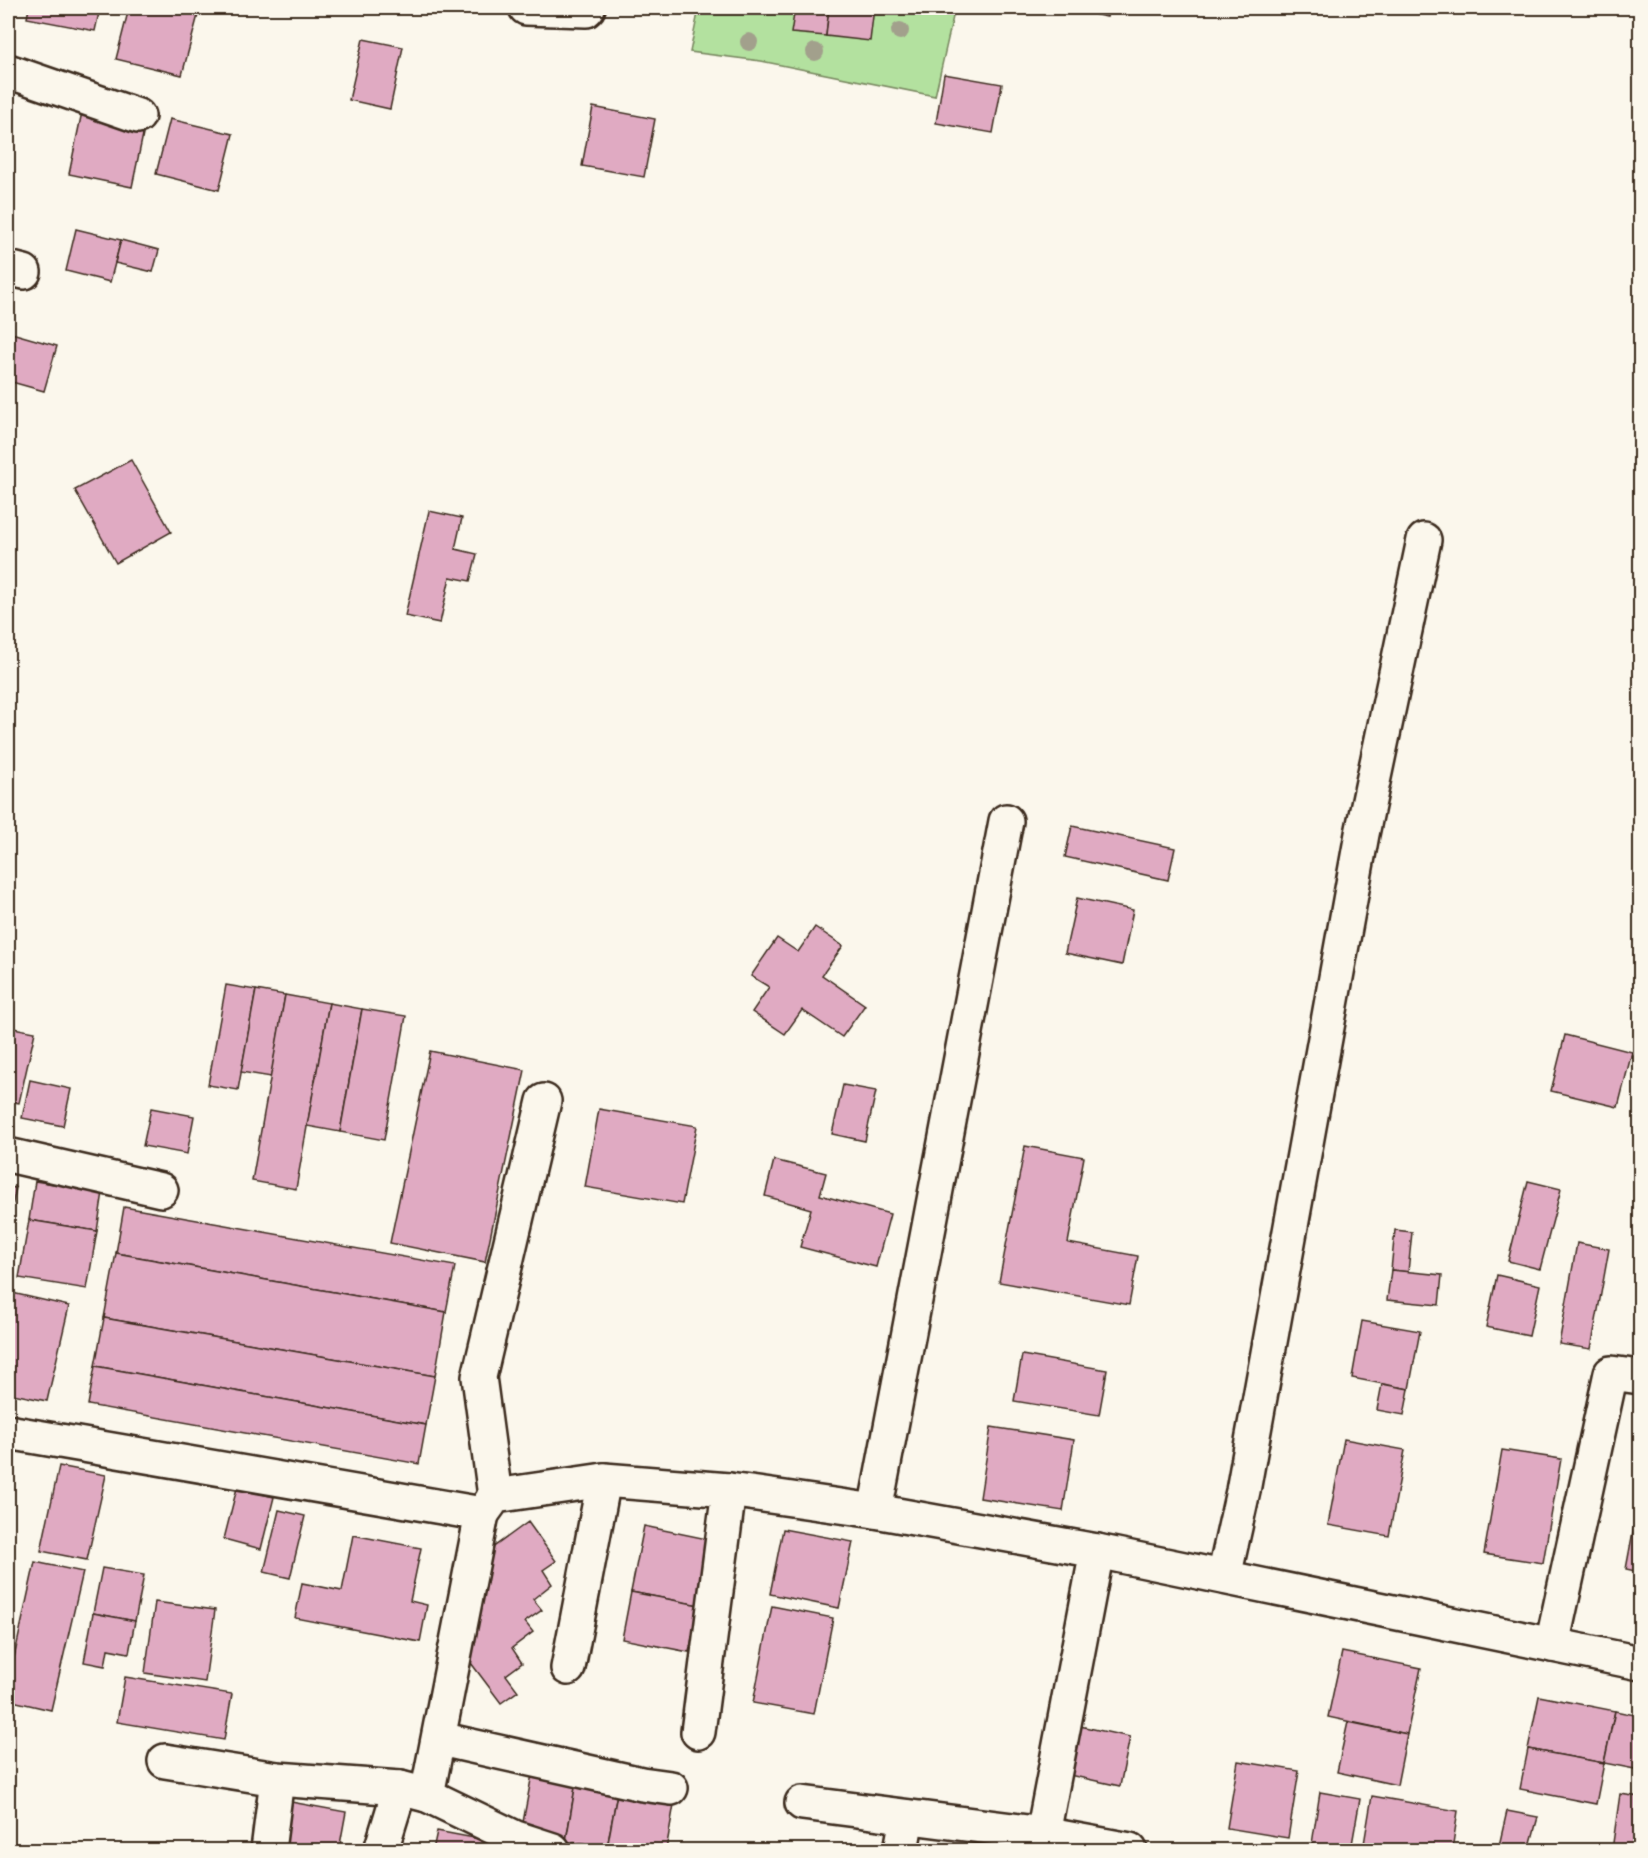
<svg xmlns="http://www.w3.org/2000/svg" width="1648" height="1858" viewBox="0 0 1648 1858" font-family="Itim,sans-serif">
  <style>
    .green { fill: #b3e19f; stroke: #77865e; stroke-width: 1.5 }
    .building { fill: #e0aac2; stroke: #3b2a1e; stroke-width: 1.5 }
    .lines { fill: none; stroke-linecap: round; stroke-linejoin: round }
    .minor-casing { stroke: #3b2a1e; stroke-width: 38 }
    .minor { stroke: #fbf7ec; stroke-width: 33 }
    .tree { fill: #a2a08c }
  </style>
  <rect width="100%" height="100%" fill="#fbf7ec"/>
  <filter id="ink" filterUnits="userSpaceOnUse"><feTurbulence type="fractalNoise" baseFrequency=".0167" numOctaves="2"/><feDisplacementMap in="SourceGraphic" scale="12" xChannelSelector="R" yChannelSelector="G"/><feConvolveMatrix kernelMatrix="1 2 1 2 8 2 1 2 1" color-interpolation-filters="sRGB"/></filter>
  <g filter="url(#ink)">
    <polygon class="green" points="699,8 955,8 935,96 761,61 690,52"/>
    <g class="building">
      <polygon points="29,8 100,8 95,31 27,18"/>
      <polygon points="129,8 169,8 198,15 182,75 116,59"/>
      <polygon points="789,8 829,8 826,36 791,33 795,8"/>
      <polygon points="829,8 874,8 870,41 826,36"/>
      <polygon points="1065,8 1109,8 1107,17"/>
      <polygon points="363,39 403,47 390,109 349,100"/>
      <polygon points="944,74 1002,84 993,133 936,123"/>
      <polygon points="593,107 655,119 644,177 582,166"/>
      <polygon points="82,112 145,125 132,187 69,174"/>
      <polygon points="170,119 233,134 219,190 156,174"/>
      <polygon points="76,229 121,240 110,282 66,271"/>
      <polygon points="121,240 159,250 153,272 115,263"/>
      <polygon points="8,280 17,283 8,314"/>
      <polygon points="8,332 57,346 44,391 8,381"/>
      <polygon points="131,460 171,532 116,563 75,490"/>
      <polygon points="429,511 462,518 455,549 477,554 470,581 450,577 440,623 405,616"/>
      <polygon points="1072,826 1175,848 1168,880 1065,857"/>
      <polygon points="1077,898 1133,910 1122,965 1065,953"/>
      <polygon points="815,927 843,946 822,975 865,1005 842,1037 802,1010 785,1034 752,1012 769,987 751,976 777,938 798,952"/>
      <polygon points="226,985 256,990 238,1090 208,1085"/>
      <polygon points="256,990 285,995 271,1077 241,1072"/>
      <polygon points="285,995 329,1003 296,1189 252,1181"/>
      <polygon points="329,1003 362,1009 340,1132 307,1126"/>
      <polygon points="362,1009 406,1016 384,1140 340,1132"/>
      <polygon points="8,1027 35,1032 19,1103 8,1101"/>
      <polygon points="1640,1034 1640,1060 1632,1058"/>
      <polygon points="1565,1035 1632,1052 1618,1107 1551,1091"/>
      <polygon points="430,1051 525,1070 485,1262 390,1243"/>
      <polygon points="30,1080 71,1089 63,1126 22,1118"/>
      <polygon points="843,1085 876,1091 865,1141 832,1134"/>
      <polygon points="151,1108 194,1116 187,1154 143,1146"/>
      <polygon points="599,1109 697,1126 682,1204 585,1187"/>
      <polygon points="1025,1146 1084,1157 1068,1243 1138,1256 1129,1305 999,1282"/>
      <polygon points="774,1160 826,1173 820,1195 890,1214 876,1267 800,1247 811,1209 765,1196"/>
      <polygon points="35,1181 103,1192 97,1231 29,1220"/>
      <polygon points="1528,1181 1561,1189 1540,1269 1508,1261"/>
      <polygon points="8,1187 16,1188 8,1226"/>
      <polygon points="124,1207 455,1266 446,1312 116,1253"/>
      <polygon points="29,1220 97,1231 87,1289 19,1278"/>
      <polygon points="1395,1230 1412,1232 1408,1272 1391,1270"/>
      <polygon points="1577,1243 1609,1249 1591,1349 1559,1344"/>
      <polygon points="116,1253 446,1312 435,1376 104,1318"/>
      <polygon points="1391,1270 1442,1275 1439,1305 1387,1300"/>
      <polygon points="1497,1275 1540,1285 1529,1336 1486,1327"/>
      <polygon points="8,1292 69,1306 47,1401 8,1393"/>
      <polygon points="104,1318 435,1376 426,1425 95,1366"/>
      <polygon points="1362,1321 1420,1331 1409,1389 1352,1378"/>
      <polygon points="1022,1355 1107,1370 1099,1415 1014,1401"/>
      <polygon points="95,1366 426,1425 419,1464 88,1405"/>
      <polygon points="1382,1384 1409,1389 1404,1415 1377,1410"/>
      <polygon points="991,1427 1074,1440 1063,1511 980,1498"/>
      <polygon points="1344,1439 1405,1450 1389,1536 1328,1525"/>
      <polygon points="1502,1450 1561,1459 1543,1563 1484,1554"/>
      <polygon points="59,1466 106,1475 87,1560 41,1551"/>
      <polygon points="1640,1486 1640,1527 1634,1526"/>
      <polygon points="237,1488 274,1497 261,1549 224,1539"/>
      <polygon points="279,1510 305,1516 290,1578 264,1572"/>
      <polygon points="528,1522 556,1561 543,1570 552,1584 533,1599 542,1610 525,1622 533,1632 512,1648 522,1663 506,1675 518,1691 501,1703 465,1655 484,1554"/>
      <polygon points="644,1526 712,1540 699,1605 631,1592"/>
      <polygon points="1634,1526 1640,1527 1640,1572 1626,1569"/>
      <polygon points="783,1529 853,1542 839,1608 770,1594"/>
      <polygon points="353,1535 421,1548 410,1601 427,1605 420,1642 295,1618 302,1583 342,1591"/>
      <polygon points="35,1562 83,1572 51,1710 8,1700 8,1685"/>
      <polygon points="102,1568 144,1575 135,1621 93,1613"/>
      <polygon points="631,1592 699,1605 689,1652 622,1639"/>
      <polygon points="155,1602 215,1610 205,1682 145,1673"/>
      <polygon points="772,1606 833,1618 814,1714 753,1703"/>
      <polygon points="93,1613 135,1621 129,1653 108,1649 105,1666 84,1662"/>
      <polygon points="1342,1652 1421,1668 1407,1734 1328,1717"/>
      <polygon points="125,1677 232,1694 224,1740 117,1722"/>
      <polygon points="1539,1696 1615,1711 1604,1763 1528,1749"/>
      <polygon points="1615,1711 1640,1716 1640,1770 1604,1763"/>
      <polygon points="1348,1722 1407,1734 1397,1785 1337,1772"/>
      <polygon points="1080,1726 1130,1737 1120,1786 1069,1775"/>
      <polygon points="1528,1749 1604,1763 1596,1804 1520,1789"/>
      <polygon points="1238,1761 1299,1771 1288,1838 1227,1828"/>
      <polygon points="533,1769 577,1776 566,1841 521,1833"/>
      <polygon points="577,1776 619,1783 607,1848 566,1841"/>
      <polygon points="619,1783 676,1793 666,1850 607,1848"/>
      <polygon points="1320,1792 1360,1799 1351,1850 1312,1844"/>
      <polygon points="1620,1794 1640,1797 1639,1850 1612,1850"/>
      <polygon points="1372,1796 1458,1811 1452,1850 1363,1850"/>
      <polygon points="291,1802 346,1812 339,1850 281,1850"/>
      <polygon points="1507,1811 1538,1817 1529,1850 1498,1850"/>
      <polygon points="437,1831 485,1840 483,1850 433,1850"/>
      <polygon points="485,1840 514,1850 483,1850"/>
    </g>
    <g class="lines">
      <defs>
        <g id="minor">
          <polyline points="526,8 586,10 588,8"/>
          <polyline points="8,71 138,116"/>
          <polyline points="8,268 24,272"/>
          <polyline points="8,1155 161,1190"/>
          <polyline points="8,1432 482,1514 495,1496 604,1480 729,1490 875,1511 1097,1551 1640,1663"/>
          <polyline points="495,1496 479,1377 544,1101"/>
          <polyline points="875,1511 1006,821"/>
          <polyline points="1224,1577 1243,1491 1362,834 1424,540"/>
          <polyline points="1552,1645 1611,1373 1640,1377"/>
          <polyline points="568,1668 604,1480"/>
          <polyline points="698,1732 729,1490"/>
          <polyline points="440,1739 642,1784 671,1788"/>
          <polyline points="165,1761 277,1779 400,1788 427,1795 516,1838 553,1850"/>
          <polyline points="427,1795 482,1514"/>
          <polyline points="802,1803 1043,1834 1130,1850"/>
          <polyline points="1043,1834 1097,1551"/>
          <polyline points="268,1850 277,1779"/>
          <polyline points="381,1850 400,1788"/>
          <polyline points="901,1850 907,1817"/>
        </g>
      </defs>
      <use href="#minor" class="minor-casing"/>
      <use href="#minor" class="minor"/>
    </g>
    <g class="tree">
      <circle cx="900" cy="31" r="9"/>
      <circle cx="749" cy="42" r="9"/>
      <circle cx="815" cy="52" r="9"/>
    </g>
  </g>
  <rect width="1648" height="1858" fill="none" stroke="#fbf7ec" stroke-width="30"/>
  <rect x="15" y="15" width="1618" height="1828" fill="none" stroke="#3b2a1e" stroke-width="2" filter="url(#ink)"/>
</svg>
